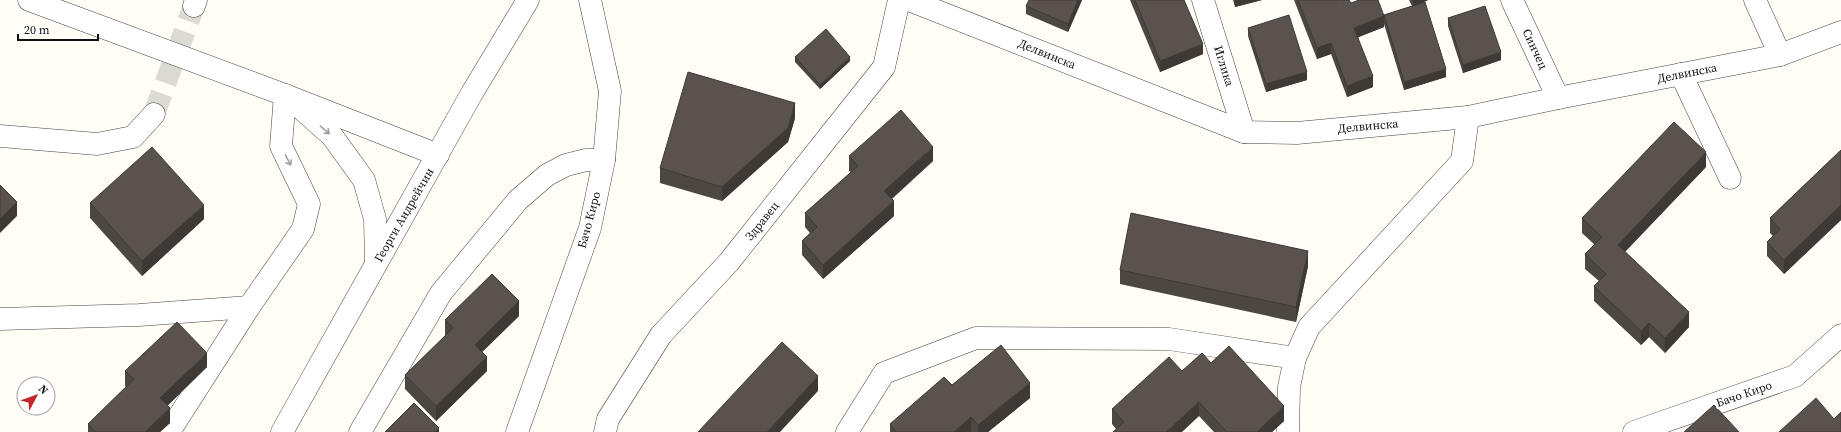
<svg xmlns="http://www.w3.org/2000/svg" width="1841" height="432" viewBox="0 0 1841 432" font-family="'Source Serif 4',serif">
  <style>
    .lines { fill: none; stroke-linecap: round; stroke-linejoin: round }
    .minor-tunnel { stroke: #dbdad3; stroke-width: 22; stroke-dasharray: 22 11; stroke-linecap: butt }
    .minor-casing { stroke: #444; stroke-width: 23 }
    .minor { stroke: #fff; stroke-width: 22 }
    .wall { fill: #4d4742 }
    .shaded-wall { fill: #3f3936 }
    .building { fill: #5a524d; stroke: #3f3936 }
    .oneway { stroke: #a0a0a0 }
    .labels { text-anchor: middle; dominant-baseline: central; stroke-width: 4; stroke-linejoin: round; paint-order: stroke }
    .street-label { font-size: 12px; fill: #111; stroke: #fff }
  </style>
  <rect width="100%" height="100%" fill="#fffdf5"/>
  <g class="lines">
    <polyline class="minor-tunnel" points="154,114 194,6"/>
    <defs>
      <g id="minor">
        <polyline points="29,0 285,95 438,155"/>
        <polyline points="909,0 1244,132 1297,133 1468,117 1558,98 1780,55 1841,32"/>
        <polyline points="1203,0 1244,132"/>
        <polyline points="1512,0 1558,98"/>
        <polyline points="1755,0 1780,55"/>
        <polyline points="194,6 196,0"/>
        <polyline points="1681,74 1730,178"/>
        <polyline points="296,104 332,136 364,180 375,219 376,263"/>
        <polyline points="0,136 97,144 133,137 154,114"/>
        <polyline points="0,319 139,315 249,307"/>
        <polyline points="169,432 249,307 303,229 309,204 281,146 285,95"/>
        <polyline points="282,432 472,93 528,0"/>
        <polyline points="360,432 441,293 518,200 547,175 566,165 586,160 604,160"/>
        <polyline points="517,432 590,228 604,160 610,91 590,0"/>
        <polyline points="605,432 608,419 661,335 729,262 884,67 899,0"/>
        <polyline points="847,432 884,373 976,338 1169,339 1295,358"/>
        <polyline points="1288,432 1289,387 1295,358 1309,327 1462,161 1468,117"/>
        <polyline points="1634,432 1795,376 1841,335"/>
      </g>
    </defs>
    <use href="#minor" class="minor-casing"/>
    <use href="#minor" class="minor"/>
  </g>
  <g class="wall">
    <polygon points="1029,0 1082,0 1068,32 1026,14 1026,6"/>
    <polygon points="1130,0 1184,0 1203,54 1160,72"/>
    <polygon points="1233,0 1262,0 1235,7"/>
    <polygon points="1294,0 1338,0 1339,1 1384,15 1412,6 1409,0 1428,0 1420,4 1446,77 1404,90 1384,24 1384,27 1358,37 1373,87 1347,97 1331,54 1317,59"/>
    <polygon points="1448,18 1501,60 1463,73 1448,26"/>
    <polygon points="1248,28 1307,80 1266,92 1248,36"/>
    <polygon points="795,57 850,61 820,89 795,62"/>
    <polygon points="795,118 788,142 722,201 660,183 660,168"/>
    <polygon points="1841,150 1841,220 1784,274 1767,256 1767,242 1773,236 1770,233 1770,218"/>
    <polygon points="849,156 933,161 892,199 894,216 823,279 802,255 802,241 810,233 805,227 805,213 851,172 849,171"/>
    <polygon points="1706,167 1625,252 1689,327 1665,353 1649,337 1641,345 1594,301 1594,286 1599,281 1585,269 1585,254 1595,245 1582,233 1582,218"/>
    <polygon points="90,203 204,219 142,276 90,218"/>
    <polygon points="1308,266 1296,322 1120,284 1120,270"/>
    <polygon points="519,316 482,352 487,371 436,421 405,389 405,375 446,335 445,335 445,320"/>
    <polygon points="1211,363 1284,421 1272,432 1214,432 1199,416 1116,429 1112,424 1112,409 1182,371"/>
    <polygon points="207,367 167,406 170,423 160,432 88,432 88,424 126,387 125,386 125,371"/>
    <polygon points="952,385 1030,398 988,432 890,432 890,424"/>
  </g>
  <g class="shaded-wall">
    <polygon points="1078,0 1082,0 1068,32 1068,24"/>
    <polygon points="1235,0 1262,0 1235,7"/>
    <polygon points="1413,0 1428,0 1413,8"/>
    <polygon points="1384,16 1384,27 1354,39 1354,28"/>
    <polygon points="1331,43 1331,54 1317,59 1317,48"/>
    <polygon points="1203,44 1203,54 1160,72 1160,61"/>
    <polygon points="1501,52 1501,60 1463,73 1463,65"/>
    <polygon points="850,57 850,61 820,89 820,85"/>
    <polygon points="1446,69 1446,77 1404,90 1404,82"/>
    <polygon points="1307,72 1307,80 1266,92 1266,84"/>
    <polygon points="1373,76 1373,87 1347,97 1347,86"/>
    <polygon points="795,103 795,118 788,142 722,201 722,187"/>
    <polygon points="933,147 933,161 884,205 884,191"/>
    <polygon points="1706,152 1706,167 1618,259 1618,245"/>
    <polygon points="894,201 894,216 823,279 823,265"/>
    <polygon points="17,202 17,216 0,233 0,219"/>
    <polygon points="204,205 204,219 142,276 142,261"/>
    <polygon points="1841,205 1841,220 1784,274 1784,260"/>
    <polygon points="1308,251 1308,266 1296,322 1296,307"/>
    <polygon points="519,301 519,316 475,359 475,345"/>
    <polygon points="1689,312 1689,327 1665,353 1665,338"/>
    <polygon points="1649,323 1649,337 1641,345 1641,331"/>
    <polygon points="207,353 207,367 160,413 160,398"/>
    <polygon points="487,357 487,371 436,421 436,406"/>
    <polygon points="818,376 818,391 780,432 767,432"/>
    <polygon points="1030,383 1030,398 988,432 978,432 978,425"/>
    <polygon points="1199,402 1199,416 1182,432 1166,432"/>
    <polygon points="1284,406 1284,421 1272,432 1257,432"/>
    <polygon points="170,408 170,423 160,432 145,432"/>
    <polygon points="971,417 971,432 954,432"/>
    <polygon points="439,428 439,432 435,432"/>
  </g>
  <g class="building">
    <polygon points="1029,0 1078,0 1068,24 1026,6"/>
    <polygon points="1135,0 1184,0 1203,44 1160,61"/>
    <polygon points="1298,0 1338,0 1339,1 1341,0 1349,0 1351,3 1359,0 1378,0 1384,16 1354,28 1373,76 1347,86 1331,43 1317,48"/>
    <polygon points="1425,2 1446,69 1404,82 1384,15"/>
    <polygon points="1485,6 1501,52 1463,65 1448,18"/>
    <polygon points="1289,15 1307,72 1266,84 1248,28"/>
    <polygon points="826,29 850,57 820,85 795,57"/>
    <polygon points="688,72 795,103 788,128 722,187 660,168"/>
    <polygon points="901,110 933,147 884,191 894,201 823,265 802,241 817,227 805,213 858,166 849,156"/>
    <polygon points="1674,122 1706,152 1618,245 1689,312 1665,338 1649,323 1641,331 1594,286 1606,274 1585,254 1602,237 1582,218"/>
    <polygon points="152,147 204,205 142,261 90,203"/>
    <polygon points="1841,150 1841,205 1784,260 1767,242 1780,229 1770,218"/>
    <polygon points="0,185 17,202 0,219"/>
    <polygon points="1131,213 1308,251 1296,307 1120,270"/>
    <polygon points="492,274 519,301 475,345 487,357 436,406 405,375 453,328 445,320"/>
    <polygon points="177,322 207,353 160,398 170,408 145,432 95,432 88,424 134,379 125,371"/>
    <polygon points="782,342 818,376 767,432 698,432"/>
    <polygon points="1001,345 1030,383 978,425 971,417 954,432 896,432 890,424 944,377 952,385"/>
    <polygon points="1229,346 1284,406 1257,432 1227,432 1199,402 1166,432 1113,432 1124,422 1112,409 1169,357 1182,371 1202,353 1211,363"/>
    <polygon points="1816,398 1834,419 1841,412 1841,432 1779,432"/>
    <polygon points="414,403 439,428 435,432 385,432"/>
    <polygon points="1714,405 1739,432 1684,432"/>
  </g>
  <defs><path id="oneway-shaft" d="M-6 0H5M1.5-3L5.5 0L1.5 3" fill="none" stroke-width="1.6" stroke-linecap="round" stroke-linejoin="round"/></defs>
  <g class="oneway">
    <use href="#oneway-shaft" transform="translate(325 130) rotate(41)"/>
    <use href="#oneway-shaft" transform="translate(288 160) rotate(62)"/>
  </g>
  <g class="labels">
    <g class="street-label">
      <text transform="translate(1535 49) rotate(65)">Синчец</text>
      <text transform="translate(1047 54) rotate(22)">Делвинска</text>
      <text transform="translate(1224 66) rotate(73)">Иглика</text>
      <text transform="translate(1687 73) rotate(-11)">Делвинска</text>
      <text transform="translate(1368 126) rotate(-5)">Делвинска</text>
      <text transform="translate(404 215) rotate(-60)">Георги Андрейчин</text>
      <text transform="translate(589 220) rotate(-75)">Бачо Киро</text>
      <text transform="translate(762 221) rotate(-51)">Здравец</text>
      <text transform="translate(1744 394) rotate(-19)">Бачо Киро</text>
    </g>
  </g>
  <g transform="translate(36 396) rotate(49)"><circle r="19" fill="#ffffff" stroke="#a0a0a0"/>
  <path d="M0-3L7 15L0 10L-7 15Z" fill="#c4262e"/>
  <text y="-6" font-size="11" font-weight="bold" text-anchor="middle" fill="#111111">N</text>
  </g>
  <path d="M18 34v6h80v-6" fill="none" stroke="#111111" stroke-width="2"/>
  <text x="24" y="34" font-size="12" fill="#111111" stroke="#ffffff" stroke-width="3" paint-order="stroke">20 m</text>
</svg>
